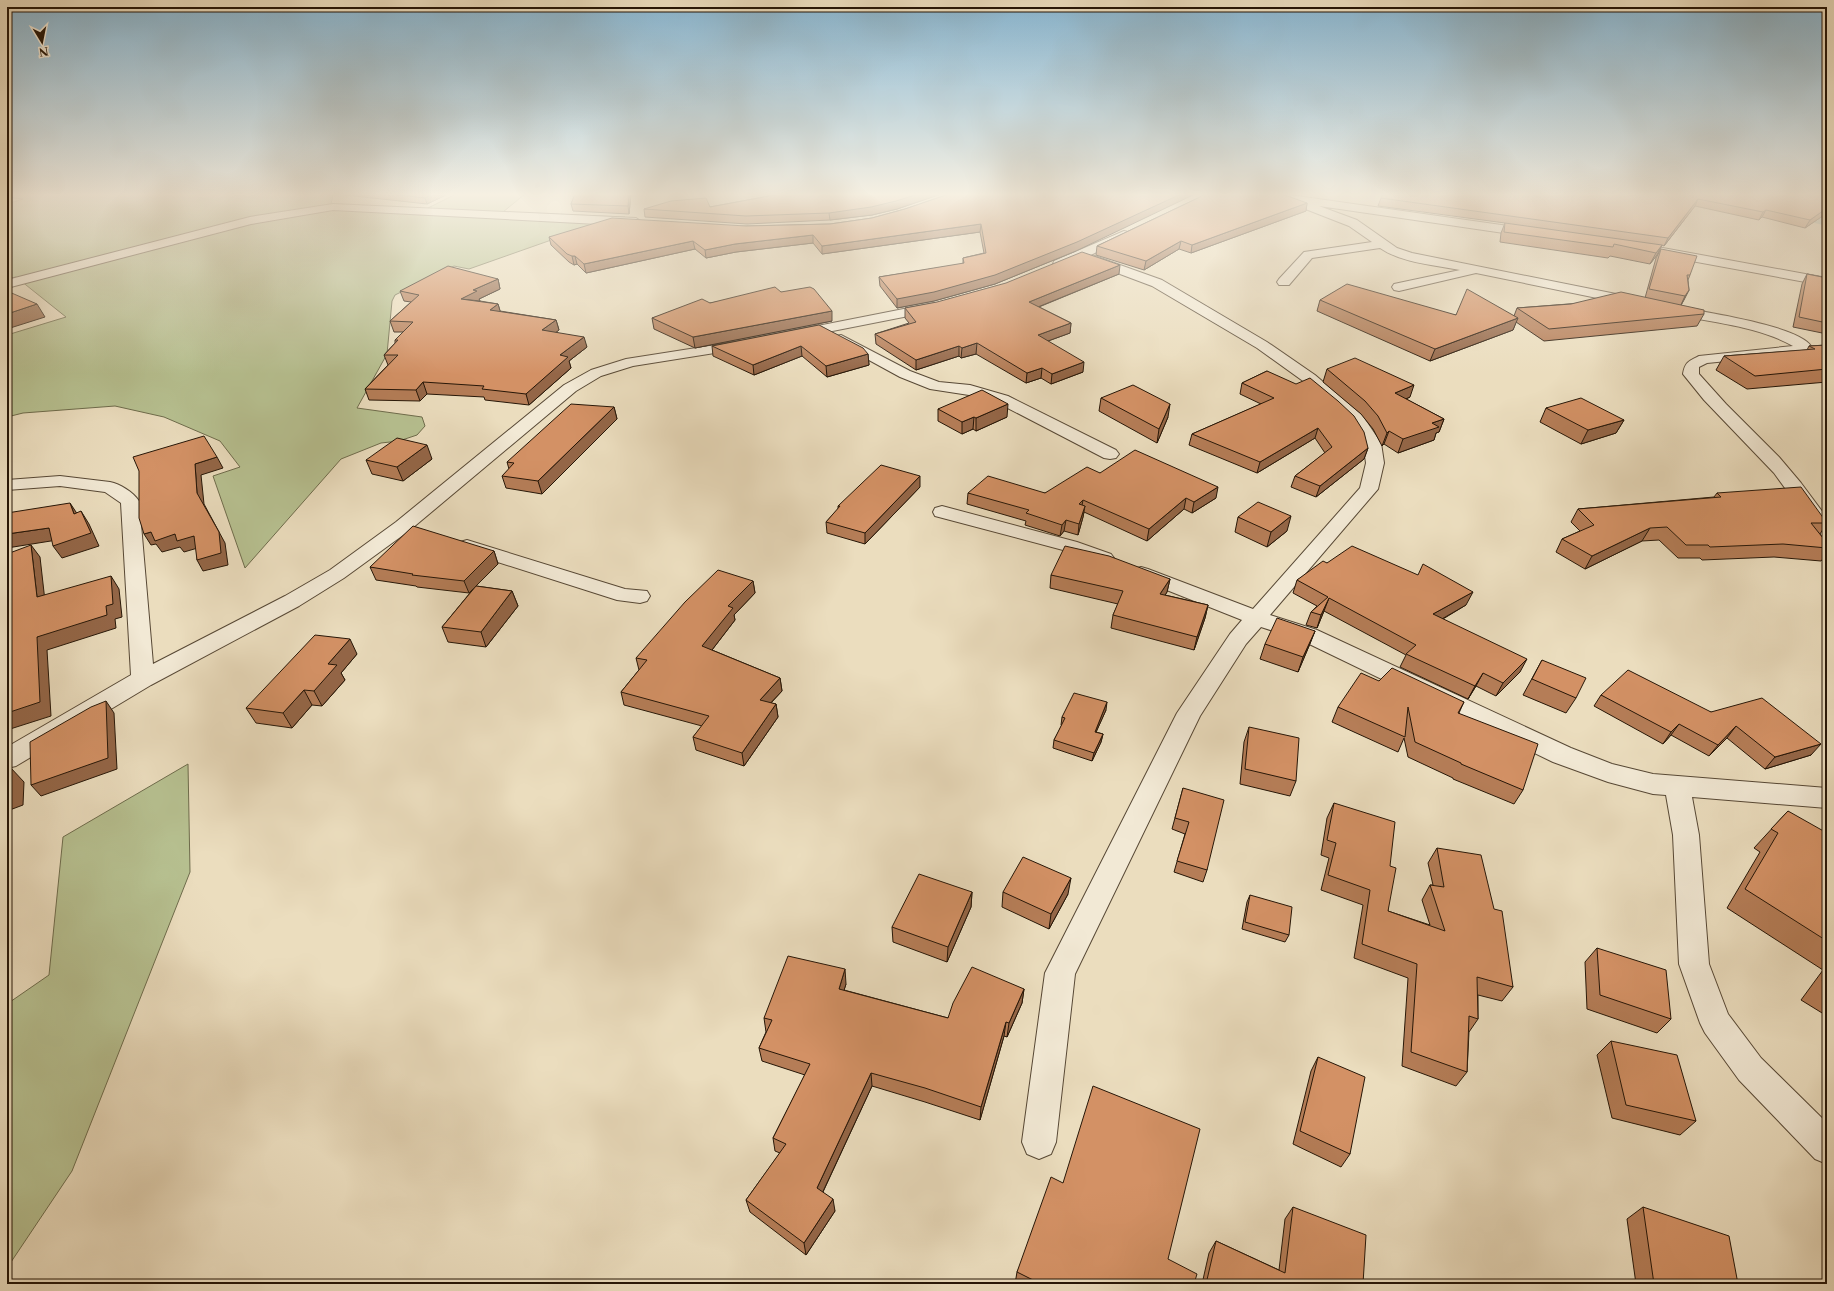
<svg xmlns="http://www.w3.org/2000/svg" width="1834" height="1291" viewBox="0 0 1834 1291" font-family="'Libre Caslon Text',serif">
  <style>
    .green { fill: #b7c191; stroke: #6e6c4c }
    .lines { fill: none; stroke-linecap: round; stroke-linejoin: round }
    .river { fill: #98bbb3; fill-rule: evenodd }
    .minor-casing { stroke: #574835; stroke-width: 2 }
    .minor { fill: #f2e9d5; fill-rule: evenodd }
    .wall { fill: #b57d57; stroke: #261607 }
    .shaded-wall { fill: #946647; stroke: #261607 }
    .building { fill: #d39165; stroke: #261607 }
  </style>
  <rect width="100%" height="100%" fill="#ebddbe"/>
  <filter id="stains"><feTurbulence type="fractalNoise" baseFrequency=".005" numOctaves="4"/><feColorMatrix values="0 0 0 0 .2 0 0 0 0 .09 0 0 0 0 .02 0 0 0 .5 -.17"/></filter>
  <radialGradient id="worn" r=".72"><stop offset=".6" stop-color="#630" stop-opacity="0"/><stop offset="1" stop-color="#630" stop-opacity=".3"/></radialGradient>
  <g class="green">
    <polygon points="7,194 311,194 333,195 331,204 426,209 456,194 525,194 503,212 625,217 591,226 469,269 454,266 395,295 392,301 387,354 357,408 422,417 425,426 417,435 399,441 381,443 341,459 245,568 213,476 240,467 220,441 164,417 115,406 23,413 7,417 7,335 66,317 16,277 7,279 7,204 23,199 7,197"/>
    <polygon points="188,764 190,872 72,1171 7,1268 7,1004 49,975 63,837"/>
  </g>
  <g class="lines">
    <path class="river" d="M1690 194C1736 188 1783 199 1827 210V226L1790 217 1703 202 1694 199Z"/>
    <defs>
      <g id="minor">
        <path d="M1263 194H1283L1536 230 1538 233 1536 236 1532 237 1319 206 1357 220 1397 248 1412 253 1636 298 1641 299 1643 302 1641 305 1636 306 1476 273 1399 291 1394 290 1392 287 1394 284 1460 270C1434 265 1402 263 1380 248L1312 258 1289 285H1279L1277 282 1279 279 1304 252 1372 242 1349 226 1285 201 1265 196Z"/>
        <polygon points="333,204 636,218 642,222 636,226 333,210 251,224 7,288 7,280 250,217"/>
        <polygon points="1124,231 1128,232 1130,235 1128,238 1064,267 1054,267 1053,264 1054,261"/>
        <polygon points="1630,242 1827,278 1827,286 1626,249 1624,246 1626,243"/>
        <polygon points="1092,255 1162,280 1267,342 1315,375 1362,415 1381,443 1384,463 1378,489 1270,615 1317,630 1571,748 1612,764 1653,774 1827,788 1827,808 1692,797 1699,835 1709,964 1728,1014 1761,1058 1827,1123 1827,1164 1815,1159 1739,1080 1705,1033 1700,1023 1679,964 1673,835 1666,795 1653,794 1608,782 1553,762 1301,640 1261,627 1246,644 1200,716 1075,974 1056,1142 1051,1154 1039,1159 1027,1154 1022,1142 1045,973 1177,713 1230,634 1242,620 1134,577 1131,573 1134,569 1141,567 1148,569 1253,609 1360,488 1366,463 1363,443 1350,422 1303,381 1257,348 1152,286 1088,262 1086,259 1088,256"/>
        <polygon points="934,303 939,304 941,307 939,310 797,338 792,337 790,334 792,331 797,330"/>
        <path d="M1674 306C1701 312 1797 325 1811 346L1804 353 1799 354 1707 363 1699 367V374L1726 404 1779 457 1801 483 1827 518V538L1820 536 1774 473 1704 400 1683 374C1685 362 1689 361 1699 356L1793 346C1756 325 1710 323 1669 313L1667 310 1669 307Z"/>
        <polygon points="841,335 910,371 939,382 970,385 1008,396 1116,450 1119,454 1116,458 1110,459 1104,458 996,402 969,395 930,389 900,377 836,342 834,339 836,336"/>
        <path d="M741 341 746 342 748 345 746 348 633 366 601 376 576 391 410 530 344 578 299 606 151 685 16 766 7 768V747L131 675 121 503 105 492 60 486 7 490V480L60 476 110 482C120 484 133 492 139 501L153 664 285 596 330 570 396 522 564 385 591 370 626 359Z"/>
        <polygon points="942,506 1077,542 1111,554 1114,558 1111,562 1104,564 1097,562 1063,550 935,516 933,512 935,508"/>
        <polygon points="467,540 625,589 647,591 650,596 647,601 640,603 617,600 460,550 457,546 460,542"/>
      </g>
    </defs>
    <use href="#minor" class="minor-casing"/>
    <use href="#minor" class="minor"/>
  </g>
  <g class="wall">
    <polygon points="337,194 448,194 427,204"/>
    <polygon points="575,194 631,194 629,214 573,211 571,204"/>
    <polygon points="780,194 941,194 897,209 872,215 830,220 747,224 645,217 644,209 710,207"/>
    <polygon points="949,194 1076,251 995,284 934,301 897,308 880,286 879,277 963,264 963,258 984,253 980,232 822,254 813,243 736,252 706,258 695,249 586,273 577,264 574,265 569,262 551,245 549,237 746,226 830,224 872,218 905,209"/>
    <polygon points="1827,194 1827,213 1805,228 1762,217 1759,220 1695,206 1664,246 1662,245 1657,255 1650,264 1610,256 1608,258 1500,242 1501,233 1505,223 1378,206 1381,198"/>
    <polygon points="1198,198 1307,203 1306,211 1191,253 1179,249 1144,270 1096,255 1097,246"/>
    <polygon points="1661,249 1690,275 1688,280 1689,290 1681,305 1704,314 1697,326 1544,341 1516,322 1513,330 1430,361 1317,311 1320,300 1456,315 1514,316 1517,308 1645,298 1656,258"/>
    <polygon points="1119,274 1039,307 1071,323 1070,333 1048,341 1083,372 1051,384 1041,378 1026,383 976,354 961,358 959,356 916,370 876,344 875,334 909,323 905,318 905,308"/>
    <polygon points="1807,274 1827,278 1827,334 1793,327 1802,284"/>
    <polygon points="498,279 500,289 479,299 480,301 498,304 500,311 556,320 559,330 556,332 587,347 569,361 571,368 529,405 485,400 484,397 427,394 420,401 369,400 365,389 388,365 384,355 395,343 395,340 403,332 394,332 390,321 411,302 404,301 400,291"/>
    <polygon points="781,292 832,321 695,348 654,329 652,318 710,303"/>
    <polygon points="819,325 868,354 869,365 827,377 802,356 754,375 713,356 712,346"/>
    <polygon points="1827,345 1827,382 1747,389 1716,370 1724,356 1807,350 1809,346"/>
    <polygon points="1327,369 1410,397 1406,399 1444,419 1439,432 1436,433 1434,440 1398,453 1384,444 1382,446 1373,429 1361,414 1323,382"/>
    <polygon points="1267,371 1368,448 1364,459 1316,497 1291,487 1295,476 1325,453 1315,438 1257,473 1189,445 1192,434 1261,404 1240,394 1242,383"/>
    <polygon points="1101,398 1168,417 1157,443 1099,411"/>
    <polygon points="614,407 617,419 542,494 506,488 502,476 509,469 507,462"/>
    <polygon points="1546,408 1624,420 1616,433 1581,444 1540,422"/>
    <polygon points="938,409 1007,417 976,431 973,429 962,434 938,421"/>
    <polygon points="432,459 403,481 372,474 366,460"/>
    <polygon points="1100,473 1216,498 1192,513 1184,509 1147,541 1084,512 1083,517 1078,535 1064,531 1060,536 1025,525 1026,521 967,504 968,493 1045,493"/>
    <polygon points="920,487 865,544 827,533 826,522 838,509 838,506"/>
    <polygon points="1717,493 1827,523 1820,534 1827,543 1827,554 1821,561 1774,557 1702,560 1700,558 1678,558 1659,540 1642,541 1585,569 1556,552 1562,539 1580,531 1571,522 1578,509 1714,497"/>
    <polygon points="1238,517 1287,531 1267,547 1235,532"/>
    <polygon points="494,551 498,564 476,586 512,591 518,606 486,647 448,642 442,627 474,588 469,593 417,587 416,586 376,580 370,567"/>
    <polygon points="1327,563 1466,605 1443,619 1520,672 1496,696 1476,686 1468,699 1400,667 1406,655 1324,611 1317,628 1306,625 1311,612 1317,606 1293,593 1297,580"/>
    <polygon points="1051,575 1170,579 1167,592 1165,595 1208,605 1205,618 1194,650 1111,628 1113,615 1118,604 1050,588"/>
    <polygon points="753,581 755,593 734,615 735,620 712,650 780,678 782,691 771,703 776,704 778,717 744,766 696,750 693,737 702,726 624,705 621,692 639,670 636,658"/>
    <polygon points="1315,631 1309,646 1298,672 1260,659 1265,644"/>
    <polygon points="357,654 341,673 345,680 322,706 312,705 292,728 256,723 246,708"/>
    <polygon points="1542,660 1576,698 1566,713 1523,695"/>
    <polygon points="1379,681 1464,702 1459,713 1523,790 1514,804 1453,779 1453,778 1408,757 1404,738 1398,752 1332,722 1338,707"/>
    <polygon points="1601,695 1711,712 1811,755 1765,769 1727,738 1709,756 1671,735 1663,744 1594,706"/>
    <polygon points="1106,710 1096,732 1103,734 1101,742 1092,761 1053,748 1054,740 1062,725 1061,725 1062,717"/>
    <polygon points="1249,727 1296,781 1290,796 1240,784 1244,742"/>
    <polygon points="1183,788 1207,870 1203,882 1174,872 1185,834 1172,829"/>
    <polygon points="1334,803 1390,866 1388,911 1430,925 1422,900 1430,885 1433,885 1428,863 1437,848 1513,987 1502,1001 1478,995 1478,1019 1469,1032 1467,1072 1456,1086 1402,1066 1408,978 1354,958 1363,905 1321,890 1329,858 1321,855 1327,818"/>
    <polygon points="1788,811 1827,876 1827,1016 1801,1000 1823,970 1727,908 1760,852 1754,848"/>
    <polygon points="972,892 971,907 947,962 893,942 892,927"/>
    <polygon points="1003,892 1068,894 1049,929 1002,907"/>
    <polygon points="1250,895 1289,935 1285,942 1242,929 1247,902"/>
    <polygon points="1597,948 1671,1019 1657,1033 1587,1009 1585,962"/>
    <polygon points="846,984 844,990 948,1018 1024,989 1022,1003 1007,1037 1004,1036 980,1120 925,1102 872,1086 823,1192 835,1211 806,1255 750,1212 746,1200 780,1153 775,1151 773,1138 805,1075 762,1061 759,1048 766,1032 764,1018"/>
    <polygon points="1611,1041 1696,1121 1680,1135 1612,1118 1597,1055"/>
    <polygon points="1318,1057 1350,1154 1341,1167 1293,1144 1311,1071"/>
    <polygon points="1063,1183 1168,1259 1194,1284 1015,1284 1017,1272"/>
    <polygon points="1293,1207 1363,1284 1202,1284 1209,1253 1216,1241 1279,1270 1285,1219"/>
    <polygon points="1643,1207 1738,1284 1636,1284 1627,1219"/>
  </g>
  <g class="shaded-wall">
    <polygon points="433,194 448,194 427,204 425,198"/>
    <polygon points="629,194 631,194 629,214 628,206"/>
    <polygon points="918,194 941,194 897,209 872,215 830,220 829,213"/>
    <polygon points="1181,194 1195,194 1076,251 995,284 934,301 897,308 897,299"/>
    <polygon points="1698,199 1695,206 1664,246 1668,238"/>
    <polygon points="1307,203 1306,211 1191,253 1192,245"/>
    <polygon points="1827,208 1827,213 1805,228 1810,220"/>
    <polygon points="1766,210 1762,217 1759,220 1763,212"/>
    <polygon points="981,224 980,232 822,254 822,246"/>
    <polygon points="813,235 813,243 736,252 706,258 705,250 735,244"/>
    <polygon points="693,241 695,249 586,273 584,264"/>
    <polygon points="1181,241 1179,249 1144,270 1146,261"/>
    <polygon points="1662,245 1657,255 1650,264 1656,253"/>
    <polygon points="572,256 575,256 577,264 574,265"/>
    <polygon points="1120,265 1119,274 1028,311 1029,302"/>
    <polygon points="498,279 500,289 479,299 480,301 461,299 473,290"/>
    <polygon points="1689,290 1684,300 1680,307 1685,296"/>
    <polygon points="37,304 45,317 7,329 7,314"/>
    <polygon points="498,304 501,314 490,310"/>
    <polygon points="832,311 832,321 695,348 693,337"/>
    <polygon points="1518,318 1513,330 1430,361 1435,349"/>
    <polygon points="556,320 559,330 545,341 542,330"/>
    <polygon points="1071,323 1070,333 1037,345 1038,335"/>
    <polygon points="584,337 587,347 569,361 571,368 529,405 526,394 560,355"/>
    <polygon points="977,343 976,354 961,358 962,348"/>
    <polygon points="801,346 802,356 754,375 753,365"/>
    <polygon points="959,346 959,356 916,370 916,360"/>
    <polygon points="868,354 869,365 827,377 826,366"/>
    <polygon points="1084,362 1083,372 1051,384 1052,374"/>
    <polygon points="1042,368 1041,378 1026,383 1027,373"/>
    <polygon points="423,382 427,394 420,401 416,390"/>
    <polygon points="1414,385 1410,397 1390,406 1395,393"/>
    <polygon points="1008,404 1007,417 976,431 976,418"/>
    <polygon points="1170,404 1168,417 1157,443 1159,429"/>
    <polygon points="614,407 617,419 542,494 538,481"/>
    <polygon points="974,417 973,429 962,434 962,422"/>
    <polygon points="1444,419 1439,432 1436,433 1434,440 1398,453 1403,439 1432,423"/>
    <polygon points="1624,420 1616,433 1581,444 1588,430"/>
    <polygon points="1318,428 1315,438 1257,473 1260,462"/>
    <polygon points="1389,431 1384,444 1382,446 1387,433"/>
    <polygon points="427,445 432,459 403,481 397,467"/>
    <polygon points="1368,448 1364,459 1316,497 1320,486"/>
    <polygon points="217,457 223,468 201,475 204,504 225,543 228,565 203,571 197,560 197,493 195,464"/>
    <polygon points="920,476 920,487 865,544 865,533"/>
    <polygon points="1218,487 1216,498 1192,513 1194,502"/>
    <polygon points="1186,498 1184,509 1147,541 1149,529"/>
    <polygon points="1083,500 1081,511 1079,504"/>
    <polygon points="70,503 78,515 74,514"/>
    <polygon points="1085,506 1083,517 1078,535 1079,524"/>
    <polygon points="81,511 89,524 99,546 62,558 53,546"/>
    <polygon points="1291,516 1287,531 1267,547 1271,532"/>
    <polygon points="1066,520 1064,531 1060,536 1062,525"/>
    <polygon points="49,528 57,540 7,548 7,534"/>
    <polygon points="1650,528 1642,541 1585,569 1592,556"/>
    <polygon points="151,532 194,536 201,547 184,552 180,547 162,552 156,544 151,545 144,534"/>
    <polygon points="31,545 40,557 46,610 37,597"/>
    <polygon points="494,551 498,564 469,593 464,581"/>
    <polygon points="111,576 119,589 122,617 115,619 116,628 47,650 51,716 7,730 7,713 37,637 106,606"/>
    <polygon points="1170,579 1167,592 1158,606 1160,594"/>
    <polygon points="753,581 755,593 734,615 735,620 705,659 702,646 728,606"/>
    <polygon points="512,591 518,606 486,647 481,632"/>
    <polygon points="1473,592 1466,605 1428,627 1433,614"/>
    <polygon points="1329,598 1324,611 1317,628 1321,615"/>
    <polygon points="1208,605 1205,618 1194,650 1197,637"/>
    <polygon points="1315,631 1309,646 1298,672 1303,657"/>
    <polygon points="350,639 357,654 341,673 345,680 322,706 314,691 328,664"/>
    <polygon points="1527,659 1520,672 1496,696 1503,683"/>
    <polygon points="1483,673 1476,686 1468,699 1475,686"/>
    <polygon points="780,678 782,691 762,712 760,700"/>
    <polygon points="304,690 312,705 292,728 283,713"/>
    <polygon points="106,701 114,713 117,769 41,796 31,785"/>
    <polygon points="1107,702 1106,710 1093,739 1095,732"/>
    <polygon points="776,704 778,717 744,766 742,753"/>
    <polygon points="1679,724 1671,735 1663,744 1671,732"/>
    <polygon points="1736,726 1727,738 1709,756 1718,745"/>
    <polygon points="1103,734 1101,742 1092,761 1094,753"/>
    <polygon points="1821,744 1811,755 1765,769 1775,757"/>
    <polygon points="10,767 24,782 23,805 7,811 7,791"/>
    <polygon points="1071,878 1068,894 1049,929 1051,914"/>
    <polygon points="972,892 971,907 947,962 948,947"/>
    <polygon points="845,969 846,984 840,1003 839,989"/>
    <polygon points="1024,989 1022,1003 1007,1037 1009,1023"/>
    <polygon points="1006,1022 1004,1036 980,1120 981,1107"/>
    <polygon points="871,1073 872,1086 819,1200 817,1188"/>
    <polygon points="833,1199 835,1211 806,1255 804,1243"/>
  </g>
  <g class="building">
    <polygon points="391,194 433,194 425,198"/>
    <polygon points="575,194 629,194 628,206 571,204"/>
    <polygon points="780,194 918,194 896,201 871,207 829,213 746,216 644,209 671,201 706,198 710,207"/>
    <polygon points="949,194 1181,194 1077,242 995,275 934,292 897,299 879,277 964,263 963,258 986,253 981,224 822,246 813,235 735,244 705,250 693,241 584,264 575,256 572,256 567,254 549,237 612,218 746,226 830,224 872,218 905,209"/>
    <polygon points="1204,194 1282,194 1307,203 1192,245 1181,241 1146,261 1097,246 1198,198"/>
    <polygon points="1383,194 1827,194 1827,208 1810,220 1766,210 1763,212 1698,199 1668,238 1381,198"/>
    <polygon points="1505,223 1662,245 1656,253 1614,244 1613,247 1504,232"/>
    <polygon points="1661,249 1697,256 1690,275 1687,275 1689,290 1685,296 1649,289"/>
    <polygon points="1082,252 1120,265 1029,302 1071,323 1038,335 1084,362 1052,374 1042,368 1027,373 977,343 962,348 959,346 916,360 875,334 916,322 905,308 937,302 1006,283"/>
    <polygon points="448,266 498,279 473,290 477,291 461,299 498,304 490,310 556,320 542,330 584,337 560,355 568,357 526,394 482,389 484,386 423,382 416,390 365,389 398,355 384,355 398,340 395,340 413,322 390,321 419,295 400,291"/>
    <polygon points="1807,274 1827,278 1827,323 1799,317"/>
    <polygon points="1347,284 1456,315 1467,289 1518,318 1435,349 1320,300"/>
    <polygon points="775,287 781,292 810,287 814,289 832,311 693,337 652,318 702,299 710,303"/>
    <polygon points="7,291 37,304 7,314"/>
    <polygon points="1621,292 1704,310 1704,314 1549,329 1517,308 1571,304"/>
    <polygon points="819,325 863,348 868,354 826,366 801,346 753,365 712,346"/>
    <polygon points="1827,345 1827,369 1755,376 1724,356 1815,349 1809,346"/>
    <polygon points="1355,358 1414,385 1395,393 1444,419 1432,423 1439,427 1403,439 1389,431 1387,433 1378,416 1365,401 1327,369"/>
    <polygon points="1267,371 1296,384 1310,378 1338,401 1354,416 1364,432 1368,448 1320,486 1295,476 1332,447 1318,428 1260,462 1192,434 1274,398 1242,383"/>
    <polygon points="1133,385 1170,404 1159,429 1101,398"/>
    <polygon points="982,390 1008,404 976,418 974,417 962,422 938,409"/>
    <polygon points="1581,398 1624,420 1588,430 1546,408"/>
    <polygon points="571,404 614,407 538,481 502,476 514,463 507,462"/>
    <polygon points="204,436 217,457 195,464 197,493 219,532 221,553 197,560 194,536 177,541 175,534 155,541 151,532 144,534 139,518 139,471 133,457"/>
    <polygon points="397,438 427,445 397,467 366,460"/>
    <polygon points="1135,450 1218,487 1194,502 1186,498 1149,529 1083,500 1079,504 1085,506 1079,524 1066,520 1062,525 1026,513 1029,510 968,493 988,476 1045,493 1087,467 1100,473"/>
    <polygon points="881,465 920,476 865,533 826,522 840,506 838,506"/>
    <polygon points="1801,487 1827,523 1811,523 1827,543 1827,548 1783,544 1710,547 1708,545 1686,545 1667,527 1650,528 1592,556 1562,539 1594,525 1578,509 1721,497 1717,493"/>
    <polygon points="1258,502 1291,516 1271,532 1238,517"/>
    <polygon points="70,503 74,514 81,511 91,533 53,546 49,528 7,534 7,513"/>
    <polygon points="413,526 494,551 464,581 412,575 413,574 370,567"/>
    <polygon points="31,545 37,597 111,576 113,604 106,606 107,615 37,637 40,702 7,713 7,554"/>
    <polygon points="1065,546 1109,556 1170,579 1160,594 1208,605 1197,637 1113,615 1123,591 1051,575"/>
    <polygon points="1352,546 1418,575 1423,564 1473,592 1433,614 1527,659 1503,683 1483,673 1475,686 1406,654 1416,645 1329,598 1321,615 1311,612 1328,597 1297,580 1323,561 1327,563"/>
    <polygon points="718,570 753,581 728,606 733,608 702,646 780,678 760,700 776,704 742,753 693,737 709,716 621,692 647,660 636,658 685,602"/>
    <polygon points="476,586 512,591 481,632 442,627"/>
    <polygon points="1277,618 1315,631 1303,657 1265,644"/>
    <polygon points="315,635 350,639 328,664 337,665 314,691 304,690 283,713 246,708"/>
    <polygon points="1542,660 1586,678 1576,698 1532,679"/>
    <polygon points="1392,668 1464,702 1458,713 1538,744 1523,790 1461,764 1461,763 1415,742 1408,707 1405,737 1338,707 1361,673 1379,681"/>
    <polygon points="1628,670 1711,712 1762,698 1821,744 1775,757 1736,726 1718,745 1679,724 1671,732 1601,695"/>
    <polygon points="1074,693 1107,702 1095,732 1103,734 1094,753 1054,740 1065,718 1062,717"/>
    <polygon points="106,701 108,758 31,785 30,742 91,707"/>
    <polygon points="1249,727 1299,738 1296,781 1245,769"/>
    <polygon points="10,767 9,790 7,791 7,768"/>
    <polygon points="1183,788 1224,800 1207,870 1177,861 1189,822 1175,818"/>
    <polygon points="1334,803 1395,822 1390,866 1396,868 1388,911 1445,931 1430,885 1444,887 1437,848 1481,855 1494,909 1502,911 1513,987 1477,977 1478,1019 1469,1016 1467,1072 1411,1052 1417,964 1362,944 1370,890 1328,875 1336,843 1327,840"/>
    <polygon points="1788,811 1827,833 1827,875 1826,876 1827,876 1827,941 1745,889 1778,833 1771,829"/>
    <polygon points="1023,857 1071,878 1051,914 1003,892"/>
    <polygon points="919,874 972,892 948,947 892,927"/>
    <polygon points="1250,895 1292,907 1289,935 1245,922"/>
    <polygon points="1597,948 1666,970 1671,1019 1600,995"/>
    <polygon points="788,956 845,969 839,989 948,1018 953,1003 972,967 1024,989 1009,1023 1006,1022 981,1107 925,1088 871,1073 817,1188 833,1199 804,1243 746,1200 786,1144 773,1138 810,1064 759,1048 772,1020 764,1018"/>
    <polygon points="1827,975 1827,985 1822,981"/>
    <polygon points="1611,1041 1677,1055 1696,1121 1626,1105"/>
    <polygon points="1318,1057 1365,1077 1350,1154 1300,1131"/>
    <polygon points="1093,1086 1200,1129 1168,1259 1197,1274 1194,1284 1041,1284 1017,1272 1051,1177 1063,1183"/>
    <polygon points="1293,1207 1366,1235 1363,1284 1206,1284 1216,1241 1285,1273"/>
    <polygon points="1643,1207 1729,1236 1738,1284 1654,1284"/>
  </g>
  <linearGradient id="sky" x2="0" y2="1"><stop stop-color="#88b7d3"/><stop offset="0.52" stop-color="#f6f0e2"/><stop offset="1" stop-color="#f6f0e2" stop-opacity="0"/></linearGradient>
  <rect width="1834" height="374" fill="url(#sky)"/>
  <rect width="1834" height="1291" fill="none" stroke="#ebddbe" stroke-width="24"/>
  <rect x="8" y="8" width="1818" height="1275" fill="none" stroke="#261607" stroke-width="2"/>
  <rect x="12" y="12" width="1810" height="1267" fill="none" stroke="#261607"/>
  <g transform="translate(42 42) rotate(170)" stroke="#f2e9d5" stroke-width="3" paint-order="stroke">
  <path d="M0-3L7 15L0 10L-7 15Z" fill="#261607"/>
  <text y="-6" font-size="11" font-weight="bold" text-anchor="middle" fill="#261607">N</text>
  </g>
  <rect width="100%" height="100%" filter="url(#stains)"/>
  <rect width="100%" height="100%" fill="url(#worn)"/>
</svg>
